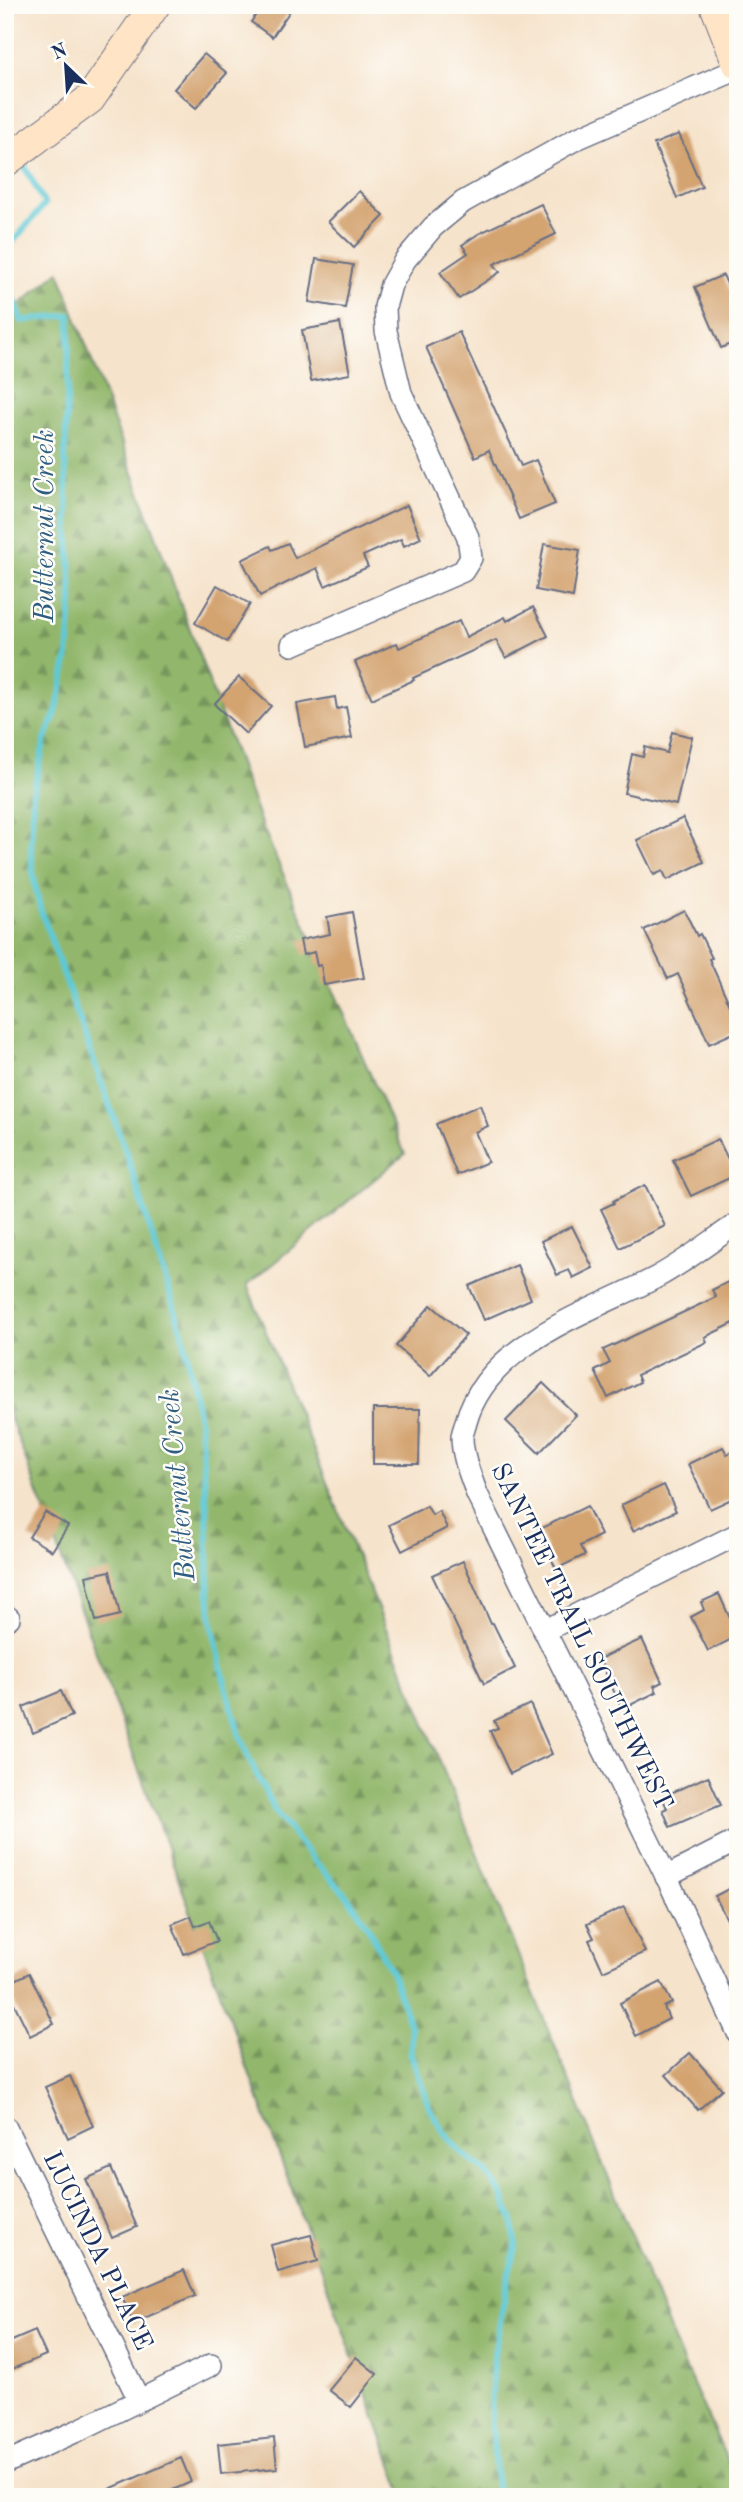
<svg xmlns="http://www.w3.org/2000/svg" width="743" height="2502" viewBox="0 0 743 2502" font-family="'Old Standard TT',serif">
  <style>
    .forest { fill: url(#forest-firs); stroke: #567365; stroke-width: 2 }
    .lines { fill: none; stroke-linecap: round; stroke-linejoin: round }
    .stream { stroke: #5dc9d6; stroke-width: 6 }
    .building { fill: #d3a370 }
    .street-casing { stroke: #686e84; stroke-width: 24 }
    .secondary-casing { stroke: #686e84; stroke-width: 32 }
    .street { stroke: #fff; stroke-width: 21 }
    .secondary { stroke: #ffe4c6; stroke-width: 30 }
    .labels { text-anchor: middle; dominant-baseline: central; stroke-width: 5; stroke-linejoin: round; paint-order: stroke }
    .street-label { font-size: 26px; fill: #1b2f5e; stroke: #fdfcf7 }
    .water-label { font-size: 28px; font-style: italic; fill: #2f5d82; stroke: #fdfcf7 }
  </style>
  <defs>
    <pattern id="forest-firs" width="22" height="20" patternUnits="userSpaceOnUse" patternTransform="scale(1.75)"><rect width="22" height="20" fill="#92b76c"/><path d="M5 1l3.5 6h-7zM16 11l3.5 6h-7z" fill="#76955c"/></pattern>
  </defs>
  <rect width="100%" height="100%" fill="#fdfcf7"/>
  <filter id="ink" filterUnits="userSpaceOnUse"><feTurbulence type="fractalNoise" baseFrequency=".0143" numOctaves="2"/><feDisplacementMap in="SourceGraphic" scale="14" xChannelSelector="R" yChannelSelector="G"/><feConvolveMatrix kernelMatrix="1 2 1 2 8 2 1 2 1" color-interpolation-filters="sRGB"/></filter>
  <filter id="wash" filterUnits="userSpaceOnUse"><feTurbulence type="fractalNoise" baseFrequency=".00686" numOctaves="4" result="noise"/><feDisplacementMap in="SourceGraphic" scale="28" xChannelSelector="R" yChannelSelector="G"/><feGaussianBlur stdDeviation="1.57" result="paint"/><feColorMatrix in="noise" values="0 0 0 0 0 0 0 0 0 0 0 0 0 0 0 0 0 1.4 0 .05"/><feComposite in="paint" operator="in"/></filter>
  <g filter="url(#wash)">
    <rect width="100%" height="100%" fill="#f6e3cb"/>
    <polygon class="forest" points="59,271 260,821 405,1154 247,1285 682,2360 738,2484 738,2497 404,2497 5,1403 5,317"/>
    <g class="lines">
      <g class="stream">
        <polyline points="5,131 10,140"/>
        <polyline points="5,251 45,204 21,160"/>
        <polyline points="14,298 22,321 70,315 65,457 72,600 68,655 62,685 56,713 45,739 33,794 31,851 34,880 40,908 128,1158 184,1339 200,1424 207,1509 209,1594 212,1623 224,1679 239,1733 249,1759 275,1811 310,1856 348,1897 365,1922 391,1971 401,1999 410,2026 411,2054 430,2109 444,2132 463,2154 485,2171 502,2194 513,2221 516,2248 508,2277 493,2361 491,2417 498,2497"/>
      </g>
    </g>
    <g id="blocks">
      <g class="building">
        <polygon points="263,5 294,5 272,37 251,22"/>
        <polygon points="204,54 227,73 196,108 174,89"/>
        <polygon points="679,134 702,187 677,198 654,144"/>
        <polygon points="359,191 384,216 354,247 328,222"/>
        <polygon points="541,204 556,234 494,264 500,272 459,299 440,272 468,253 462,245 478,234"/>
        <polygon points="316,259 353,265 345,308 309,302"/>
        <polygon points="723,275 738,308 738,341 721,348 695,287"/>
        <polygon points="340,323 350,374 311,381 302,330"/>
        <polygon points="459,332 521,466 536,460 555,504 519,519 489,450 475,457 426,347"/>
        <polygon points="407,505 421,538 404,546 401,539 363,556 368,567 325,586 317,568 260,596 242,560 270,546 272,550 288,543 295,558"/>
        <polygon points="544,544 580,550 573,597 536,590"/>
        <polygon points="217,585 250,604 227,642 195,623"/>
        <polygon points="533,607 548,636 506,658 496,640 413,678 414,680 372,699 355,662 397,643 399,648 459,621 466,637 505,617 507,621"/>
        <polygon points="239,677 271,706 246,734 214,704"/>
        <polygon points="335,697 337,709 346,707 352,738 305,747 297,704"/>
        <polygon points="672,732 692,737 676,805 624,793 632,754 643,757 645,747 667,753"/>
        <polygon points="683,818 704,862 667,880 663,871 654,875 637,840"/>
        <polygon points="684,910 697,936 700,934 712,958 709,959 738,1023 738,1031 709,1044 678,974 668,979 644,930"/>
        <polygon points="352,912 364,978 324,985 321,965 317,966 314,952 303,955 300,940 330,934 327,917"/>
        <polygon points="480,1105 488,1126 475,1132 488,1162 457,1175 436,1124"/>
        <polygon points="718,1139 736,1175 691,1196 673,1160"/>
        <polygon points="645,1185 665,1226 620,1248 601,1209 614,1203 613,1201"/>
        <polygon points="572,1226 593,1268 573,1278 569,1270 557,1275 541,1241"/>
        <polygon points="517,1265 531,1299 484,1320 469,1286"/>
        <polygon points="738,1277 738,1321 705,1337 707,1342 637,1375 640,1382 608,1398 595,1371 610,1363 603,1350 716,1297 712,1290"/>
        <polygon points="431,1305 466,1335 430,1376 396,1346"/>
        <polygon points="543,1383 576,1415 539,1453 506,1421"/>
        <polygon points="373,1409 420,1409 419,1464 373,1464"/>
        <polygon points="723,1447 727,1454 738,1449 738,1496 710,1509 688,1464"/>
        <polygon points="664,1485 676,1511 633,1531 621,1505"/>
        <polygon points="427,1506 432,1515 439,1511 447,1528 402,1551 389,1525"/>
        <polygon points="587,1506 601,1535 580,1546 585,1555 556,1569 538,1530"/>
        <polygon points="45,1512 68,1526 52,1551 29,1537"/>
        <polygon points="463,1561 491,1624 493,1623 515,1668 484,1684 432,1575"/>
        <polygon points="110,1571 120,1615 96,1621 86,1576"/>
        <polygon points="719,1594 738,1636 708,1651 691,1617 704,1610 701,1602"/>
        <polygon points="642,1639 662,1682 654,1686 657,1692 622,1709 599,1659"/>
        <polygon points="61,1691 72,1716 33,1733 23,1707"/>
        <polygon points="530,1704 552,1754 510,1774 490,1731 498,1728 494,1721"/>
        <polygon points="708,1776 721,1805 670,1827 663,1810 667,1808 662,1797"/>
        <polygon points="738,1884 738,1941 715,1896"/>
        <polygon points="624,1907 645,1952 603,1971 589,1940 594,1938 587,1924"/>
        <polygon points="191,1916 195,1926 209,1921 217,1941 184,1954 172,1924"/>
        <polygon points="29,1973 54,2024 30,2036 5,1985"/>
        <polygon points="661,1982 672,2003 664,2007 669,2019 636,2036 620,2003"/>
        <polygon points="690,2053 722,2089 698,2110 666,2075"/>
        <polygon points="70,2076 93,2126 68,2138 45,2087"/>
        <polygon points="111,2168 137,2227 112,2238 86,2179"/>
        <polygon points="311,2235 318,2261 278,2272 271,2245"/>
        <polygon points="184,2270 195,2296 133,2323 122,2297"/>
        <polygon points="35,2331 46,2355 5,2372 5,2344"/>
        <polygon points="356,2357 377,2374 351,2407 329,2390"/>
        <polygon points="274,2438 277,2468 221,2474 218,2444"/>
        <polygon points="181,2458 191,2482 157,2497 91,2497"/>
      </g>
    </g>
  </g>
  <g filter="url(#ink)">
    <use href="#blocks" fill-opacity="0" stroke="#686e84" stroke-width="2"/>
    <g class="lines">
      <defs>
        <g id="street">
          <polyline points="292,645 463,571 471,558 468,537 401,393 386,331 385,307 391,285 405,260 433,227 463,202 576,139 738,69"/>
          <path d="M738 1223C711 1241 685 1262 657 1277 591 1312 488 1342 466 1422 465 1427 462 1433 462 1437 462 1456 471 1477 477 1494L670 1884 738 2033"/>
          <polyline points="5,1615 9,1618"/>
          <polyline points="544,1631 738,1534"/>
          <polyline points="666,1877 738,1840"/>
          <polyline points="5,2126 139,2400"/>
          <polyline points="5,2463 77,2431 211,2365"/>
        </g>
        <g id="secondary">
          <polyline points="715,5 738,64"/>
          <polyline points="5,162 90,99 155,5"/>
        </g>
      </defs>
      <use href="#street" class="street-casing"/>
      <use href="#secondary" class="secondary-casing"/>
      <use href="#street" class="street"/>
      <use href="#secondary" class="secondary"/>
    </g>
  </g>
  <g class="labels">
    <g class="street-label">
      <text transform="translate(581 1637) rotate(64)">SANTEE TRAIL SOUTHWEST</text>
      <text transform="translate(97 2251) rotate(64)">LUCINDA PLACE</text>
    </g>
    <g class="water-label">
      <text transform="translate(46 526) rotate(-90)">Butternut Creek</text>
      <text transform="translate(179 1485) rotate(-95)">Butternut Creek</text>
    </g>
  </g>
  <rect width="743" height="2502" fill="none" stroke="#fdfcf7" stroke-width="28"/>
  <g transform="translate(66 66) rotate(335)" stroke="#fdfcf7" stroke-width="5" paint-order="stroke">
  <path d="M0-5L12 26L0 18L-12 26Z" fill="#1b2f5e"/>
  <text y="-10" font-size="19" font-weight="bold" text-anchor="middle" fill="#1b2f5e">N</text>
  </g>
</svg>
